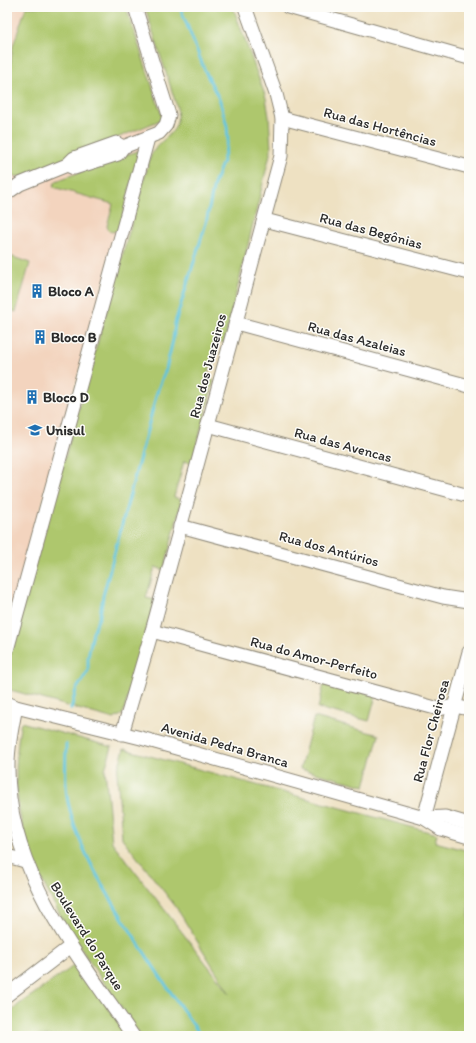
<svg xmlns="http://www.w3.org/2000/svg" width="476" height="1043" viewBox="0 0 476 1043" font-family="Itim,sans-serif">
  <style>
    .built { fill: #f3d4be }
    .green { fill: #aec76d; stroke: #6c794c }
    .lines { fill: none; stroke-linecap: round; stroke-linejoin: round }
    .stream { stroke: #5fc4dd; stroke-width: 3 }
    .minor-casing { stroke: #8c8676; stroke-width: 15 }
    .minor { stroke: #fff; stroke-width: 13 }
    .labels { text-anchor: middle; dominant-baseline: central; stroke-width: 3; stroke-linejoin: round; paint-order: stroke }
    .street-label { font-size: 14px; fill: #2b2b2b; stroke: #fdfcf7 }
    .poi-label { font-size: 14px; font-weight: bold; fill: #2b2b2b; stroke: #fdfcf7; text-anchor: start }
  </style>
  <rect width="100%" height="100%" fill="#fdfcf7"/>
  <filter id="ink" filterUnits="userSpaceOnUse"><feTurbulence type="fractalNoise" baseFrequency=".025" numOctaves="2"/><feDisplacementMap in="SourceGraphic" scale="8" xChannelSelector="R" yChannelSelector="G"/><feConvolveMatrix kernelMatrix="1 2 1 2 8 2 1 2 1" color-interpolation-filters="sRGB"/></filter>
  <filter id="wash" filterUnits="userSpaceOnUse"><feTurbulence type="fractalNoise" baseFrequency=".012" numOctaves="4" result="noise"/><feDisplacementMap in="SourceGraphic" scale="16" xChannelSelector="R" yChannelSelector="G"/><feGaussianBlur stdDeviation="0.9" result="paint"/><feColorMatrix in="noise" values="0 0 0 0 0 0 0 0 0 0 0 0 0 0 0 0 0 1.4 0 .05"/><feComposite in="paint" operator="in"/></filter>
  <g filter="url(#wash)">
    <rect width="100%" height="100%" fill="#eee1c2"/>
    <polygon class="built" points="7,7 126,7 163,119 147,128 7,629"/>
    <g class="green">
      <polygon points="26,7 126,7 163,119 22,177 12,176 7,172 7,90 13,46"/>
      <path d="M145 7H233L266 98 269 117 271 150 224 343 217 341 207 377 214 380 192 463 184 461 174 497 182 500 164 570 155 567 146 598 155 600 123 714 114 719 7 689V661L151 155C164 133 181 136 177 107Z"/>
      <polygon points="140,150 119,230 113,232 109,231 107,226 113,204 53,187 56,181"/>
      <polygon points="7,255 30,263 16,312 7,309"/>
      <polygon points="325,681 376,695 369,721 318,708"/>
      <polygon points="314,717 379,735 365,786 300,769"/>
      <path d="M21 722 112 747 105 769 112 842 230 994 176 907 122 838 117 772 124 749 437 834 435 842 469 851V1036H141C101 977 45 906 25 836 14 799 14 760 21 722Z"/>
      <polygon points="78,963 128,1036 7,1036 7,1017 18,1005"/>
    </g>
    <g class="lines">
      <g class="stream">
        <polyline points="71,709 76,690 88,671 88,657 93,632 100,615 103,596 158,389 166,369 173,340 175,323 206,223 214,184 223,161 228,140 227,126 220,101 205,71 180,7"/>
        <path d="M66 744C66 764 64 783 68 802 77 845 101 883 123 919 148 959 174 998 201 1036"/>
      </g>
    </g>
  </g>
  <g filter="url(#ink)">
    <g class="lines">
      <defs>
        <g id="minor">
          <polyline points="288,7 469,58"/>
          <polyline points="282,118 469,167"/>
          <polyline points="67,165 74,168 118,154 123,147 159,133 166,125 169,115 135,7"/>
          <polyline points="7,193 20,184 67,165 74,158 116,143 123,147"/>
          <polyline points="265,220 469,273"/>
          <polyline points="236,323 469,386"/>
          <polyline points="208,425 469,496"/>
          <polyline points="180,526 443,597 469,601"/>
          <polyline points="152,631 439,709 454,706 469,709"/>
          <polyline points="7,650 148,138"/>
          <polyline points="7,703 16,707 141,738 424,818 441,829 469,837"/>
          <path d="M16 707C12 726 8 745 8 764 6 869 77 954 133 1036"/>
          <polyline points="122,734 152,631 281,156 282,118 276,94 245,7"/>
          <polyline points="424,818 469,652"/>
          <polyline points="424,818 445,817 469,824"/>
          <polyline points="7,856 25,861"/>
          <polyline points="7,995 71,946"/>
        </g>
      </defs>
      <use href="#minor" class="minor-casing"/>
      <use href="#minor" class="minor"/>
    </g>
  </g>
  <defs>
    <symbol id="building-bare" viewBox="-9 -9 18 18"><path d="M-4-6H4V6H1V3H-1V6H-4ZM-2.5-4.3h1.7v1.8h-1.7ZM.8-4.3h1.7v1.8H.8ZM-2.5-1h1.7V.8h-1.7ZM.8-1h1.7V.8H.8Z" fill="#1f6fb2" stroke="#fdfcf7" stroke-width="2.5" paint-order="stroke"/></symbol>
    <symbol id="university-bare" viewBox="-9 -9 18 18"><path d="M0-5L7-2L0 1L-7-2ZM-4 1L0 2.5L4 1V4Q0 6-4 4Z" fill="#1f6fb2" stroke="#fdfcf7" stroke-width="2.5" paint-order="stroke"/></symbol>
  </defs>
  <g fill-rule="evenodd">
    <use href="#building-bare" x="27" y="281" width="20" height="20"/>
    <use href="#building-bare" x="30" y="327" width="20" height="20"/>
    <use href="#building-bare" x="22" y="387" width="20" height="20"/>
    <use href="#university-bare" x="25" y="420" width="20" height="20"/>
  </g>
  <g class="labels">
    <g class="street-label">
      <text transform="translate(380 127) rotate(15)">Rua das Hortências</text>
      <text transform="translate(371 231) rotate(15)">Rua das Begônias</text>
      <text transform="translate(357 339) rotate(15)">Rua das Azaleias</text>
      <text transform="translate(208 366) rotate(-75)">Rua dos Juazeiros</text>
      <text transform="translate(343 445) rotate(15)">Rua das Avencas</text>
      <text transform="translate(329 549) rotate(15)">Rua dos Antúrios</text>
      <text transform="translate(314 658) rotate(15)">Rua do Amor-Perfeito</text>
      <text transform="translate(431 731) rotate(-75)">Rua Flor Cheirosa</text>
      <text transform="translate(225 745) rotate(16)">Avenida Pedra Branca</text>
      <text transform="translate(87 936) rotate(58)">Boulevard do Parque</text>
    </g>
    <g class="poi-label">
      <text x="48" y="291">Bloco A</text>
      <text x="51" y="337">Bloco B</text>
      <text x="43" y="397">Bloco D</text>
      <text x="46" y="430">Unisul</text>
    </g>
  </g>
  <rect width="476" height="1043" fill="none" stroke="#fdfcf7" stroke-width="24"/>
</svg>
